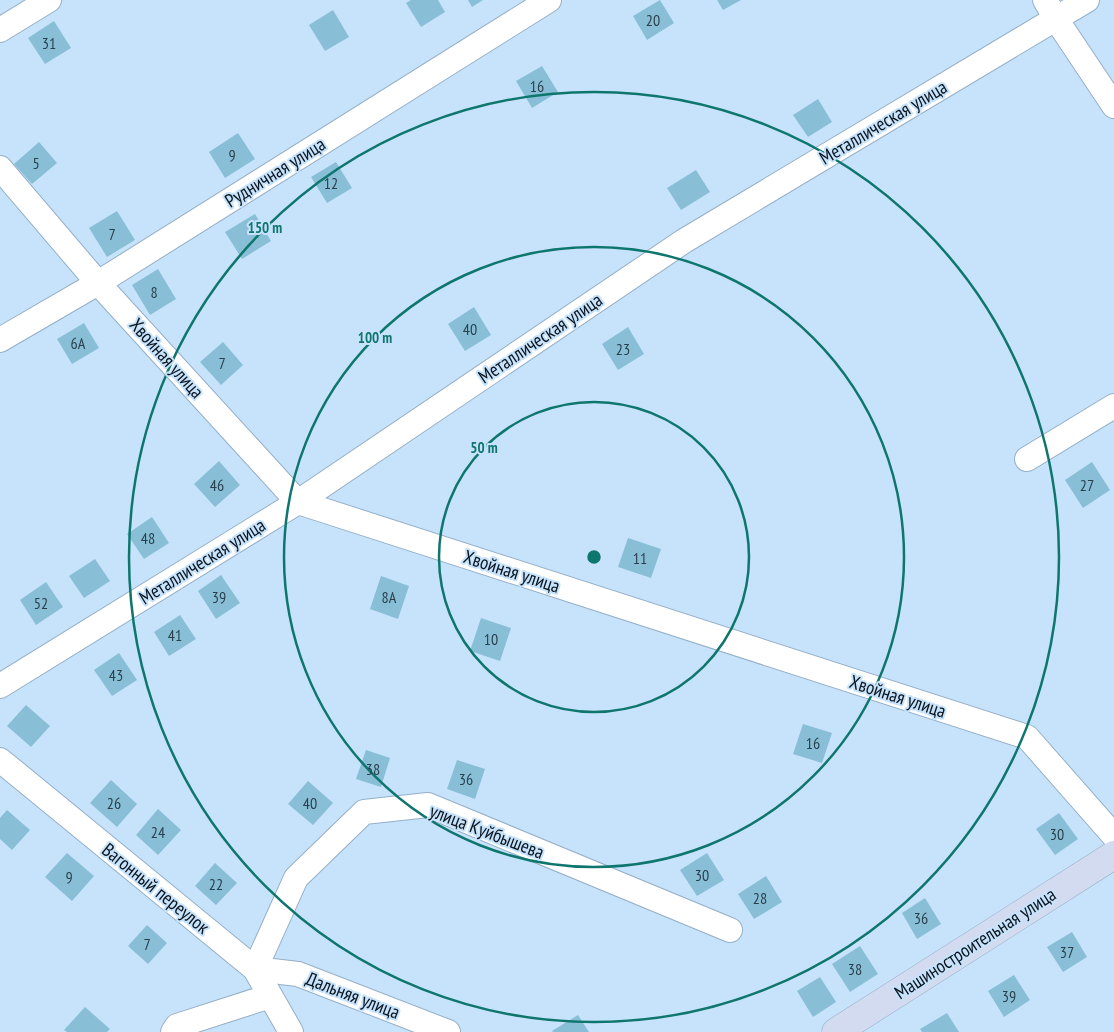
<svg xmlns="http://www.w3.org/2000/svg" width="1114" height="1032" viewBox="0 0 1114 1032" font-family="'PT Sans Narrow',sans-serif">
  <style>
    .building { fill: #88bfd7 }
    .lines { fill: none; stroke-linecap: round; stroke-linejoin: round }
    .street-casing { stroke: #94afc7; stroke-width: 26 }
    .secondary-casing { stroke: #94afc7; stroke-width: 29 }
    .street { stroke: #fff; stroke-width: 24 }
    .secondary { stroke: #d2dbef; stroke-width: 28 }
    .ring { fill: none; stroke: #0f766e; stroke-width: 2.5 }
    .labels { text-anchor: middle; dominant-baseline: central; stroke-width: 4; stroke-linejoin: round; paint-order: stroke }
    .number-label { font-size: 16px; fill: #2a3f4c }
    .street-label { font-size: 19px; fill: #0a141d; stroke: #c7e3fc }
    .centre { fill: #0f766e; stroke: #c7e3fc; stroke-width: 2.5 }
    .ring-label { font-size: 15px; text-anchor: middle; font-weight: bold; fill: #0f766e; stroke: #c7e3fc; stroke-width: 4; stroke-linejoin: round; paint-order: stroke }
  </style>
  <rect width="100%" height="100%" fill="#c7e3fc"/>
  <g class="building">
    <polygon points="411,0 438,0 445,12 421,27 406,3"/>
    <polygon points="468,0 483,0 472,7"/>
    <polygon points="660,0 674,23 647,40 633,16"/>
    <polygon points="717,0 741,0 723,10"/>
    <polygon points="333,10 349,37 325,51 309,25"/>
    <polygon points="54,21 71,48 45,64 28,38"/>
    <polygon points="542,66 558,92 532,108 516,81"/>
    <polygon points="818,99 832,122 808,137 793,115"/>
    <polygon points="238,133 255,159 225,178 209,152"/>
    <polygon points="39,142 57,163 32,184 14,164"/>
    <polygon points="336,162 352,188 327,203 311,177"/>
    <polygon points="696,170 710,192 681,210 667,188"/>
    <polygon points="117,211 135,240 107,257 89,228"/>
    <polygon points="255,214 271,241 242,259 225,232"/>
    <polygon points="158,269 176,299 150,315 132,285"/>
    <polygon points="474,307 491,335 465,351 448,324"/>
    <polygon points="84,323 99,348 72,364 57,339"/>
    <polygon points="628,327 644,354 618,370 602,344"/>
    <polygon points="223,342 243,365 221,385 200,362"/>
    <polygon points="219,461 240,485 215,507 194,484"/>
    <polygon points="1092,462 1110,490 1083,508 1065,480"/>
    <polygon points="152,517 169,543 144,559 127,534"/>
    <polygon points="628,538 661,549 651,578 618,567"/>
    <polygon points="95,559 110,581 84,598 69,576"/>
    <polygon points="221,575 240,603 216,619 198,591"/>
    <polygon points="381,576 409,586 398,619 370,609"/>
    <polygon points="46,582 63,607 36,625 20,600"/>
    <polygon points="180,615 196,639 169,656 154,632"/>
    <polygon points="481,618 511,628 500,661 470,651"/>
    <polygon points="119,653 137,680 112,696 94,670"/>
    <polygon points="26,705 50,726 31,747 7,726"/>
    <polygon points="803,724 832,733 822,763 793,754"/>
    <polygon points="366,750 390,758 381,787 356,779"/>
    <polygon points="457,760 485,769 475,799 447,789"/>
    <polygon points="111,780 137,804 117,827 90,803"/>
    <polygon points="308,781 333,803 313,825 288,804"/>
    <polygon points="158,809 181,830 158,855 136,835"/>
    <polygon points="7,810 30,830 12,850 0,839 0,818"/>
    <polygon points="1059,813 1078,839 1055,855 1036,829"/>
    <polygon points="67,853 94,876 72,901 45,877"/>
    <polygon points="707,853 724,880 697,896 680,870"/>
    <polygon points="215,863 237,883 216,905 195,886"/>
    <polygon points="766,876 782,902 754,919 738,894"/>
    <polygon points="925,898 941,924 917,939 902,913"/>
    <polygon points="147,925 167,943 148,964 128,946"/>
    <polygon points="1072,932 1087,957 1063,972 1047,947"/>
    <polygon points="860,946 878,974 850,992 832,964"/>
    <polygon points="1014,975 1030,1000 1004,1017 988,991"/>
    <polygon points="820,977 836,1002 813,1017 797,991"/>
    <polygon points="85,1007 110,1029 107,1032 67,1032 64,1030"/>
    <polygon points="947,1013 959,1032 922,1032 920,1029"/>
    <polygon points="578,1015 589,1032 553,1032 552,1031"/>
  </g>
  <g class="lines">
    <defs>
      <g id="street">
        <polyline points="1045,0 1056,19 1114,106"/>
        <polyline points="0,30 49,0"/>
        <polyline points="0,168 98,283 298,502 1027,737 1114,836"/>
        <polyline points="0,340 98,283 549,0"/>
        <polyline points="1027,459 1114,406"/>
        <polyline points="0,686 298,502 684,241 1087,0"/>
        <polyline points="0,760 255,969 291,1032"/>
        <polyline points="173,1032 177,1026 270,996"/>
        <polyline points="448,1032 298,974 255,969 296,878 364,812 428,805 730,930"/>
      </g>
      <polyline id="secondary" points="836,1032 1114,855"/>
    </defs>
    <use href="#street" class="street-casing"/>
    <use href="#secondary" class="secondary-casing"/>
    <use href="#street" class="street"/>
    <use href="#secondary" class="secondary"/>
  </g>
  <g class="ring">
    <circle cx="594" cy="557" r="155"/>
    <circle cx="594" cy="557" r="310"/>
    <circle cx="594" cy="557" r="465"/>
  </g>
  <g class="labels">
    <g class="number-label">
      <text x="653" y="20">20</text>
      <text x="49" y="43">31</text>
      <text x="537" y="86">16</text>
      <text x="232" y="155">9</text>
      <text x="36" y="163">5</text>
      <text x="331" y="183">12</text>
      <text x="112" y="234">7</text>
      <text x="154" y="292">8</text>
      <text x="470" y="329">40</text>
      <text x="78" y="343">6А</text>
      <text x="623" y="349">23</text>
      <text x="222" y="363">7</text>
      <text x="217" y="485">46</text>
      <text x="1087" y="485">27</text>
      <text x="148" y="538">48</text>
      <text x="640" y="558">11</text>
      <text x="219" y="597">39</text>
      <text x="389" y="597">8А</text>
      <text x="41" y="603">52</text>
      <text x="175" y="635">41</text>
      <text x="491" y="639">10</text>
      <text x="116" y="675">43</text>
      <text x="813" y="743">16</text>
      <text x="373" y="769">38</text>
      <text x="466" y="779">36</text>
      <text x="114" y="803">26</text>
      <text x="310" y="803">40</text>
      <text x="158" y="832">24</text>
      <text x="1057" y="834">30</text>
      <text x="702" y="875">30</text>
      <text x="69" y="877">9</text>
      <text x="216" y="884">22</text>
      <text x="760" y="898">28</text>
      <text x="921" y="918">36</text>
      <text x="147" y="944">7</text>
      <text x="1067" y="952">37</text>
      <text x="855" y="969">38</text>
      <text x="1009" y="996">39</text>
    </g>
    <g class="street-label">
      <text transform="translate(883 122) rotate(-31)">Металлическая улица</text>
      <text transform="translate(275 172) rotate(-32)">Рудничная улица</text>
      <text transform="translate(540 338) rotate(-34)">Металлическая улица</text>
      <text transform="translate(167 358) rotate(48)">Хвойная улица</text>
      <text transform="translate(202 561) rotate(-32)">Металлическая улица</text>
      <text transform="translate(512 571) rotate(18)">Хвойная улица</text>
      <text transform="translate(898 696) rotate(18)">Хвойная улица</text>
      <text transform="translate(487 831) rotate(21)">улица Куйбышева</text>
      <text transform="translate(156 888) rotate(39)">Вагонный переулок</text>
      <text transform="translate(975 943) rotate(-33)">Машиностроительная улица</text>
      <text transform="translate(353 995) rotate(21)">Дальняя улица</text>
    </g>
  </g>
  <circle cx="594" cy="557" r="8" class="centre"/>
  <g class="ring-label">
    <text x="265" y="233">150 m</text>
    <text x="375" y="343">100 m</text>
    <text x="484" y="453">50 m</text>
  </g>
</svg>
